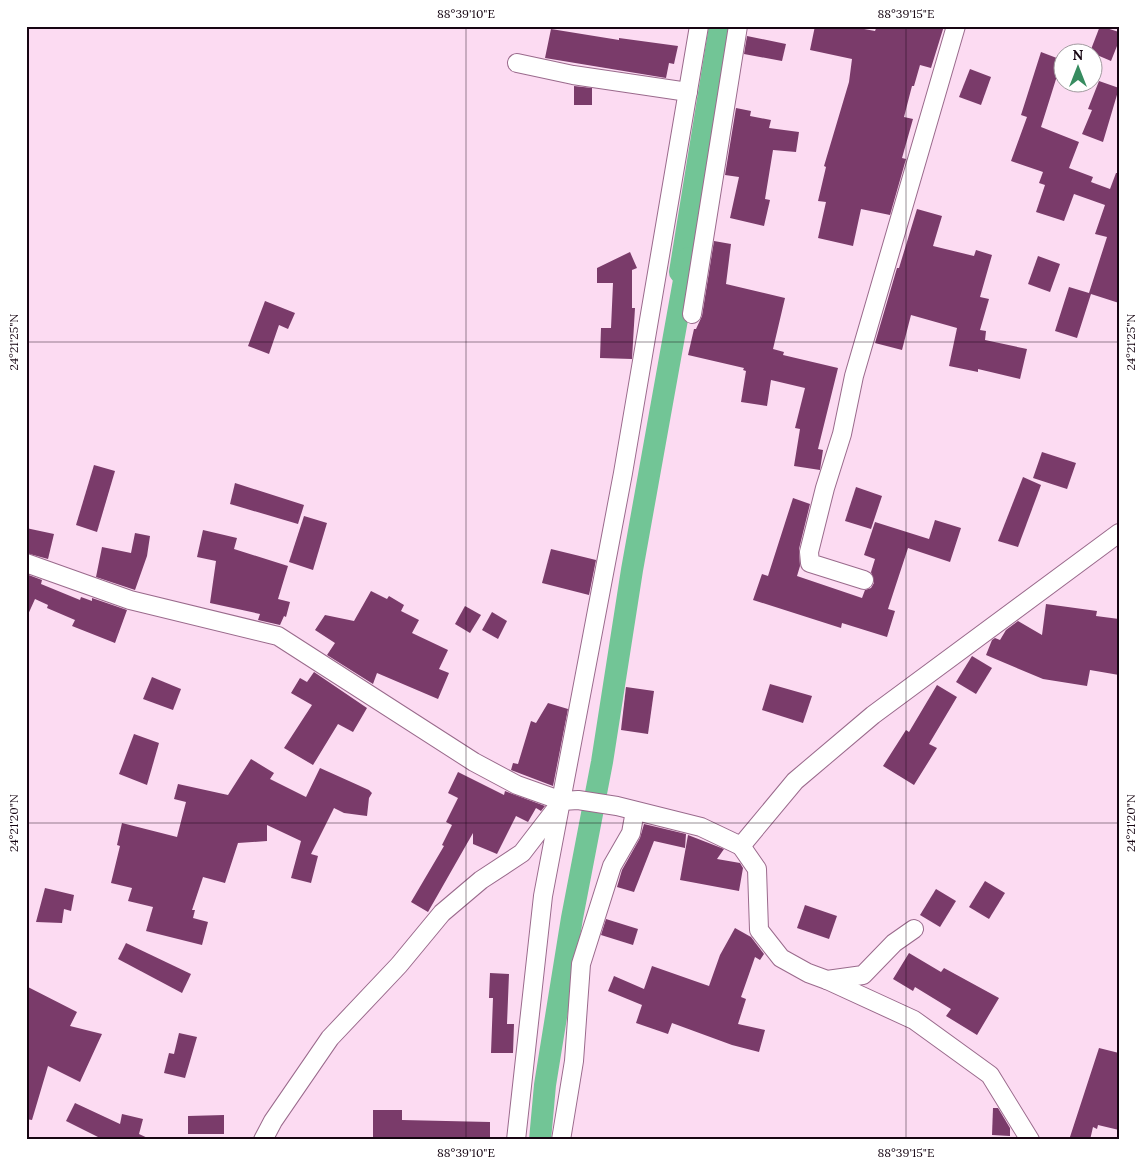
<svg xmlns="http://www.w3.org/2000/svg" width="1145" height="1166" viewBox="0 0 1145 1166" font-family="Lora,serif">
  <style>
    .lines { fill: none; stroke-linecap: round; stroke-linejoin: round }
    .canal { stroke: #72c596; stroke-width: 22 }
    .building { fill: #7a3b6a }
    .street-casing { stroke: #9a6a8c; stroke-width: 20 }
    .street { stroke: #fff; stroke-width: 18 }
    .ticks { fill: none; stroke: #160512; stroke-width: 1; stroke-opacity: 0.45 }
    .neatline { fill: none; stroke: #160512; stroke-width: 2 }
    .ticks-label { font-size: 12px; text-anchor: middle; fill: #160512 }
  </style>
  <rect width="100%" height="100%" fill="#fcdbf2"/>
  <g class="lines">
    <g class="canal">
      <polyline points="680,272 720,26"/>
      <polyline points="540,1140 545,1085 572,918 602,762 632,570 688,258"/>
    </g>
  </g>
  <g class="building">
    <polygon points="815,26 848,26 875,31 877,26 944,26 931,68 920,65 914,86 912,86 904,117 913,119 902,158 906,159 890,215 861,209 853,246 818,238 826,202 818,201 826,167 824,166 849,82 852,59 810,50"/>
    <polygon points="1100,26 1119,32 1119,41 1111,61 1090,52"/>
    <polygon points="551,29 619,40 619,38 678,46 674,64 669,63 666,78 545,58"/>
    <polygon points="747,36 786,44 782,61 744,54"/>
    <polygon points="1041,52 1062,60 1041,127 1079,142 1069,168 1093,177 1091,182 1110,189 1116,173 1119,173 1119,303 1091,294 1077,338 1055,331 1069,287 1089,293 1107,237 1095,234 1105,205 1074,194 1064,221 1036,212 1045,185 1039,183 1043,172 1011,161 1027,117 1021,115"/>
    <polygon points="970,69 991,77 981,105 959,97"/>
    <polygon points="1099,81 1119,88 1103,142 1082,134 1092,110 1088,109"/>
    <polygon points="574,86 592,88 592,105 574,105"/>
    <polygon points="736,108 751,111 750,116 771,120 769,128 799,132 796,152 773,150 765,199 770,200 764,226 730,218 739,177 725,175"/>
    <polygon points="917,209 942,216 933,246 974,256 976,250 992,255 980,297 989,299 980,330 986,331 985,340 1027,349 1020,379 978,369 978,372 949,366 957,328 911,315 902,350 875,343 897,268 899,268"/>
    <polygon points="714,241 731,244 726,284 785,298 773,349 784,352 783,355 838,368 818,449 823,450 820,470 794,466 800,429 795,428 805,388 771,380 767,406 741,402 746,371 743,370 744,368 688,355 694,329 696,329 702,316"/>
    <polygon points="630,252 637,268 632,270 632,308 635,308 632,359 600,358 601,328 611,328 613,283 597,283 597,268"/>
    <polygon points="1038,256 1060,264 1050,292 1028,284"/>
    <polygon points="265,301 295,313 288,329 279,325 269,354 248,346"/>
    <polygon points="1042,452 1076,463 1067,489 1033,478"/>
    <polygon points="94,465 115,471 97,532 76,525"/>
    <polygon points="1023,477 1041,485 1018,547 998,541"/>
    <polygon points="235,483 304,505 298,524 230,504"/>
    <polygon points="856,487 882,496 871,529 845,521"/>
    <polygon points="793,498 810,504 799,549 800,566 797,576 862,598 865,590 871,588 874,583 871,572 875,559 864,555 875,522 929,539 935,520 961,528 950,562 908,548 888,609 895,611 887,637 842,623 841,628 753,600 762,574 768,576"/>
    <polygon points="304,516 327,523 313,570 289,562"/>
    <polygon points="26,528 54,534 48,559 26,553"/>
    <polygon points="203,530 237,538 234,549 288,566 278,599 290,602 286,617 284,616 280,625 258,620 260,614 210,603 216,561 197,557"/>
    <polygon points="135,533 150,536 147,556 135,590 96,577 102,547 131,553"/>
    <polygon points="551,549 596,560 589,595 542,583"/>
    <polygon points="26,574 42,580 41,584 80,600 81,597 92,601 92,598 127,610 115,643 72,626 75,620 47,608 48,605 35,599 26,619"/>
    <polygon points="371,591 387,599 389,596 404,605 401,611 419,620 412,633 448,650 439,669 449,673 438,699 377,673 373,684 327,655 335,643 315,630 325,615 354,621"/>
    <polygon points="1046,604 1097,611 1096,616 1119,619 1119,675 1090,670 1087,686 1043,679 986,655 992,640 995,638 1000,640 1006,630 1018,621 1042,635"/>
    <polygon points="465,606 481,615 470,633 455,624"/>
    <polygon points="492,612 507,621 498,639 482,630"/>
    <polygon points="972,656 992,668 976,694 956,682"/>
    <polygon points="314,672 367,708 353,732 338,724 313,765 284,748 312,705 291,693 300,678 307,682"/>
    <polygon points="152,677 181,689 173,710 143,699"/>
    <polygon points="770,684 812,696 803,723 762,710"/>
    <polygon points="937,685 957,697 929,744 937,748 914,785 883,766 906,730 909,732"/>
    <polygon points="626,687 654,691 648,734 621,730"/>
    <polygon points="548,703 568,709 553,786 511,770 513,763 518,764 531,721 536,723"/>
    <polygon points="134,734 159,743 147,785 119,774"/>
    <polygon points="251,759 274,773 270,779 306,797 320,768 369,790 372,793 369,798 367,816 344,813 334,808 311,854 318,856 311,883 291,878 301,841 267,825 267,841 238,843 225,883 203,877 192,910 195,910 193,918 208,922 202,945 146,931 153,907 128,901 132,888 111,883 120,846 117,845 122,823 177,837 186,802 174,799 178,784 228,795"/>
    <polygon points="458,772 504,795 505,791 545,806 541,811 536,808 528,822 516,816 497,854 473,844 473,833 428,912 411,902 444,846 442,845 452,825 446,822 458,798 448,793"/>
    <polygon points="644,824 686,834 685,848 654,841 634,892 617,887 622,870 640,838"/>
    <polygon points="688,835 724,849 717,859 740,863 743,868 739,891 680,880"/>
    <polygon points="985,881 1005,893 989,919 969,907"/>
    <polygon points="45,888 74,895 71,911 64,909 62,923 36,922"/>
    <polygon points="936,889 956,901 940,927 920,915"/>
    <polygon points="805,905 837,916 829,939 797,928"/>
    <polygon points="606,919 638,929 633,945 601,935"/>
    <polygon points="735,928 751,937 764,954 760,960 755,957 741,997 746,999 738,1024 765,1030 759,1052 732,1045 672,1023 668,1034 636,1023 642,1005 608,991 614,976 644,989 652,966 709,986 720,955"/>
    <polygon points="126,943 191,974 182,993 118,959"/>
    <polygon points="909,953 941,972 944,968 999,998 977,1035 946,1016 951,1009 915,987 913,991 893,979"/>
    <polygon points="490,973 509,974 507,1024 514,1024 513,1053 491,1053 493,998 489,998"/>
    <polygon points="26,986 77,1012 70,1026 102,1034 80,1082 48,1066 32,1120 26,1119"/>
    <polygon points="179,1033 197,1037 185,1078 164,1073 169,1053 174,1054"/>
    <polygon points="1099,1048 1119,1053 1119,1130 1098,1125 1097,1129 1093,1127 1090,1140 1069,1140"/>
    <polygon points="75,1103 120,1124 122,1114 143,1119 139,1134 152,1140 104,1140 66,1121"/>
    <polygon points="993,1108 998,1108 1010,1128 1010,1136 992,1135"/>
    <polygon points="373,1110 402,1110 402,1120 490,1122 490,1140 373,1140"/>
    <polygon points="224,1115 224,1134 188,1134 188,1116"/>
  </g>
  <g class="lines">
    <defs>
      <g id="street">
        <polyline points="517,63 573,75 688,92"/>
        <polyline points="692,314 738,26"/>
        <polyline points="26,563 130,600 278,636 474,762 517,785 562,801"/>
        <polyline points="864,580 810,563 809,552 825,488 842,434 854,376 956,26"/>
        <polyline points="741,846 757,869 759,930 781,958 808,973 827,980 863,975 894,943 914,929"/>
        <polyline points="827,980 914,1020 990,1075 1030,1140"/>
        <polyline points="263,1140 273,1121 330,1038 399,965 442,913 481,880 522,853 562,801 578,800 617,806 701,827 741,846 795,781 873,715 1119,533"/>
        <polyline points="516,1140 543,896 623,473 699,26"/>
        <polyline points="561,1140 574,1061 581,964 612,866 631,833 635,811"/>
      </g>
    </defs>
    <use href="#street" class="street-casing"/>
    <use href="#street" class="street"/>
  </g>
  <path class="ticks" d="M466 26V1140M906 26V1140M26 342H1119M26 823H1119"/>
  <rect width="1145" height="1166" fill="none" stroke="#ffffff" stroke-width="55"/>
  <g transform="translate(1078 68)"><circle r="24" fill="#ffffff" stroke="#a29ba0"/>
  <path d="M0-4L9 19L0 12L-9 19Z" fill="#378c60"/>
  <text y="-8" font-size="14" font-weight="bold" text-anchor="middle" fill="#160512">N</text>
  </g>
  <rect x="28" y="28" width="1090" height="1110" class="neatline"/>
  <g class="ticks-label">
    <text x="466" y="18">88°39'10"E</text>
    <text x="906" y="18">88°39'15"E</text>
    <text transform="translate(14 342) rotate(-90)" y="4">24°21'25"N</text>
    <text transform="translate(1131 342) rotate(-90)" y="4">24°21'25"N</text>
    <text transform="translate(14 823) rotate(-90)" y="4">24°21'20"N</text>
    <text transform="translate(1131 823) rotate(-90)" y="4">24°21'20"N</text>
    <text x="466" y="1157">88°39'10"E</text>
    <text x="906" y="1157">88°39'15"E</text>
  </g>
</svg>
